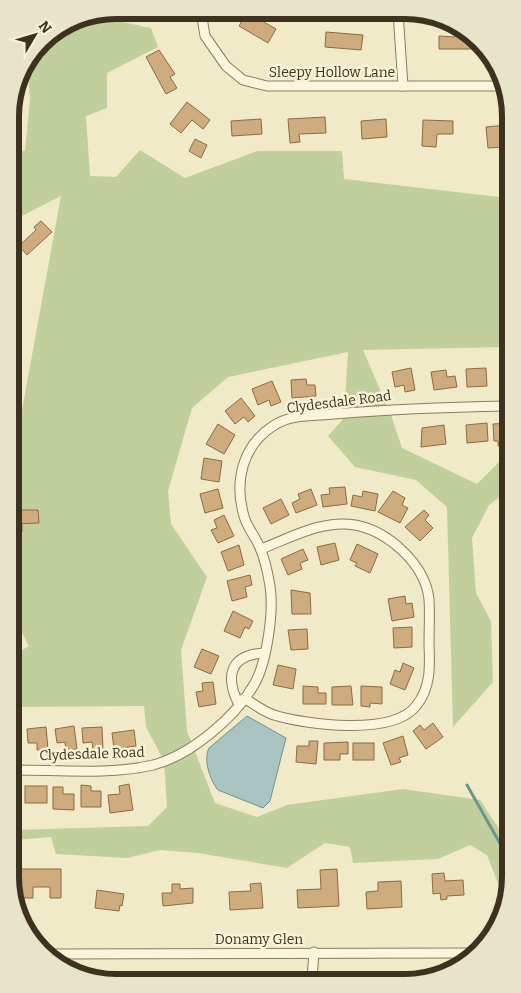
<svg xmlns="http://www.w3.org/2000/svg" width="521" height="993" viewBox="0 0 521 993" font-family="Bitter,serif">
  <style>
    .green { fill: #c0cf9b }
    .water { fill: #a9c4c0; stroke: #6f938f }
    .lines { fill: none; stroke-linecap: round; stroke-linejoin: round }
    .stream { stroke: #6f938f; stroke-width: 3 }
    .building { fill: #ceac7d; stroke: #8c6b41 }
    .street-casing { stroke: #8c7d5c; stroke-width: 11 }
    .street { stroke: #faf5dc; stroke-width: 9 }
    .labels { text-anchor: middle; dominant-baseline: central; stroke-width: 5; stroke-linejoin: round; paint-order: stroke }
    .street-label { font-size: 14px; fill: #3d3220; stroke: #f7f3d8 }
    .rim { fill: none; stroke: #3d3220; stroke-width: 6 }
  </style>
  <rect width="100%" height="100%" fill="#f0eac8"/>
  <polygon class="green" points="117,10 118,21 151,28 158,47 107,73 107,108 86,116 90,176 116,177 140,150 185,178 257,151 342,151 344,179 499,197 506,185 507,347 363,350 391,415 402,448 477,484 499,462 508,461 508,491 489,505 472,538 476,593 491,621 493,682 453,727 447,507 416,480 355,467 328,436 344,418 348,352 228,377 192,408 168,491 171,524 207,577 181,650 187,731 215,803 257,817 287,805 403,789 480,800 511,847 511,885 505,901 487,855 470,845 438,859 353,863 350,847 325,843 287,868 198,853 160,850 127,858 56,854 51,837 15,840 15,830 148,826 167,807 164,761 146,727 144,706 14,707 14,655 29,646 14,618 13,421 20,421 61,196 12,221 11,152 25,151 30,99 27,61 46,36 75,18"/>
  <path class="water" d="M247 716 286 738 270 801 263 808 218 790C210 780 203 760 209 748Z"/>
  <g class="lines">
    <polyline class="stream" points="467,785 502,847 511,851"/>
  </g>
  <g class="building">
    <polygon points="255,12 264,17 262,21 276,29 268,43 239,26 244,17 251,21"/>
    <polygon points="455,26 463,30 463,33 475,36 481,49 439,49 439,36 455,37"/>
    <polygon points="326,32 363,35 361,50 325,47"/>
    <polygon points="159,50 175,74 170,77 177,88 166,94 146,57"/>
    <polygon points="187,102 210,120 203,129 192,120 181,133 170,124"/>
    <polygon points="325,117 326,133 299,134 300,142 290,143 288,119"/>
    <polygon points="261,119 262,134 232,136 231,121"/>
    <polygon points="386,119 387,137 362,139 361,121"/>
    <polygon points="423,120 453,121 453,134 437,134 436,147 422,146"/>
    <polygon points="506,125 506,147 488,148 486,127"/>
    <polygon points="195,139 207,145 201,158 189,151"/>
    <polygon points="41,221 52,232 27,255 19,246 36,230 34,227"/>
    <polygon points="411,368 415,390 405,392 404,385 395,387 392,372"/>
    <polygon points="486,368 487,386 467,387 466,369"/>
    <polygon points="446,370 447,377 455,376 457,387 434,390 431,372"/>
    <polygon points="306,379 307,385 315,385 316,396 292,398 291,380"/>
    <polygon points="272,381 281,402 271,406 269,400 258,405 252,389"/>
    <polygon points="241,398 255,416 248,422 244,417 235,424 225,411"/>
    <polygon points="487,423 488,441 467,443 466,425"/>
    <polygon points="508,423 508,446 498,446 498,441 494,441 493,424"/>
    <polygon points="218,424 235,435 224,454 206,444"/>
    <polygon points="444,425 446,444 421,447 422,428"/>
    <polygon points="204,458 222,461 219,482 201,479"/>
    <polygon points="345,487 347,504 323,507 321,495 330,494 329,488"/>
    <polygon points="218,489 223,508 205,513 200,494"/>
    <polygon points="311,489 317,505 296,513 292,503 300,499 298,494"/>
    <polygon points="363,491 378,494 375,511 351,506 353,495 362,497"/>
    <polygon points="393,491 405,498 402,505 408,508 400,523 378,512"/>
    <polygon points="281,499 289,515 271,524 263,508"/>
    <polygon points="13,510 38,510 39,523 13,524"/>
    <polygon points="424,510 429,515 425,520 433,528 420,541 405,527"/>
    <polygon points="224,515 234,536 218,543 211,530 217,528 214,520"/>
    <polygon points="13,524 22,524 22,532 13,533"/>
    <polygon points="335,543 339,560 321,565 317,547"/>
    <polygon points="357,544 378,554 370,573 355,566 357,563 350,560"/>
    <polygon points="239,545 244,565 228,571 221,552"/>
    <polygon points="303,549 308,560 300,563 302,569 288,575 281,559"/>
    <polygon points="250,575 252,585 245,587 247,597 232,601 227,581"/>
    <polygon points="291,590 310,593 311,614 292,614"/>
    <polygon points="405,596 406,604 412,603 414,617 392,621 388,599"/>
    <polygon points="233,611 253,621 249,629 245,627 240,638 224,631"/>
    <polygon points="412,627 412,647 394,648 393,628"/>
    <polygon points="307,629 308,649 291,650 288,630"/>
    <polygon points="502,630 509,630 509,644 503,645"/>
    <polygon points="202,649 219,656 211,674 194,667"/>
    <polygon points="403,663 414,668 405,690 390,684 395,670 400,672"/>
    <polygon points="278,665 296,669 293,689 273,685"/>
    <polygon points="213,682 216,704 199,707 196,692 203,691 202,683"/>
    <polygon points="303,686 318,687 318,693 326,693 326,704 303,704"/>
    <polygon points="351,686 353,705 332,705 332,687"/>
    <polygon points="361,686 382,687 382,704 370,703 370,707 361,706"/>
    <polygon points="433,723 443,737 426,749 413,731 420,725 424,730"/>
    <polygon points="74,726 77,749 66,750 65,742 57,743 55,729"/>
    <polygon points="46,727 48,749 37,750 37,743 28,743 27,729"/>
    <polygon points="102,727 103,749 93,750 92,742 83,743 82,728"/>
    <polygon points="134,730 136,746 114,749 112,733"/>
    <polygon points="14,731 18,731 21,747 15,748"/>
    <polygon points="403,736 408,755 399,758 401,762 391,765 383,743"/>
    <polygon points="309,741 318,741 316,764 296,762 297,746 309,746"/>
    <polygon points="348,742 348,754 340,754 340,760 324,760 324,743"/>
    <rect x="353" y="743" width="21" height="17"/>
    <polygon points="129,784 133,810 110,813 108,795 120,794 119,786"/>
    <polygon points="81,785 91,786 91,791 101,791 101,807 81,807"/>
    <rect x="25" y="786" width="22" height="17"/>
    <polygon points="53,787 63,787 63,794 74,794 74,810 53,809"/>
    <polygon points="15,794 19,795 18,811 15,811"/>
    <polygon points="21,869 61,869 61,898 50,898 50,887 33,887 33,898 21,898"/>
    <polygon points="337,869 339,906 298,908 297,890 321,889 320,870"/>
    <polygon points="444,873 445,881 463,880 464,895 447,896 447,899 441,900 440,893 433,894 432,874"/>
    <polygon points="401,881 402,907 367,909 366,892 378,891 378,882"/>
    <polygon points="261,883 263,908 230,910 229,892 251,891 250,884"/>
    <polygon points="172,884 180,884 180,889 193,888 193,903 163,906 162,893 172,893"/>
    <polygon points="97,890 124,894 122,906 120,905 119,911 95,908"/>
  </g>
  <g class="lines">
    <defs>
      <g id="street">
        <polyline points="201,11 205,36 226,66 243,80 267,86 506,86"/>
        <polyline points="398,12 403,86"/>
        <path d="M244 698C254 704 264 712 274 715 307 725 393 736 416 706 431 688 430 666 429 644 429 629 430 614 429 599 425 564 388 531 355 525 323 519 290 538 261 549"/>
        <path d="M239 705C225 677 229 655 264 653"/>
        <path d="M15 770C58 770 111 775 153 765 191 755 236 717 255 683 267 661 274 611 270 586 268 574 265 559 260 548 256 537 247 528 244 516 234 482 242 446 273 426 290 414 314 416 334 414 392 409 450 407 508 406"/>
        <polyline points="44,954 473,953"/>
        <polyline points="312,979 314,952"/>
      </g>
    </defs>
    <use href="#street" class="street-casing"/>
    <use href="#street" class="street"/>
  </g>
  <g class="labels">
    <g class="street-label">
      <text x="332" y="72">Sleepy Hollow Lane</text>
      <text transform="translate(339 402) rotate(-7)">Clydesdale Road</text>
      <text transform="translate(92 754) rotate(-2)">Clydesdale Road</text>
      <text x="259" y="939">Donamy Glen</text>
    </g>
  </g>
  <path d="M0 0H521V993H0ZM116 19H405A97 97 0 0 1 502 116V877A97 97 0 0 1 405 974H116A97 97 0 0 1 19 877V116A97 97 0 0 1 116 19Z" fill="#e8e4c9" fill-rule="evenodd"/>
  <path class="rim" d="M116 19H405A97 97 0 0 1 502 116V877A97 97 0 0 1 405 974H116A97 97 0 0 1 19 877V116A97 97 0 0 1 116 19Z"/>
  <g transform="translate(35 35) rotate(52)" stroke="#f7f3d8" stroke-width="4" paint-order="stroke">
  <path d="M0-4L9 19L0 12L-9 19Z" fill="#3d3220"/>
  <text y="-8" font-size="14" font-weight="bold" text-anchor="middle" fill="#3d3220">N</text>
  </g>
</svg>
